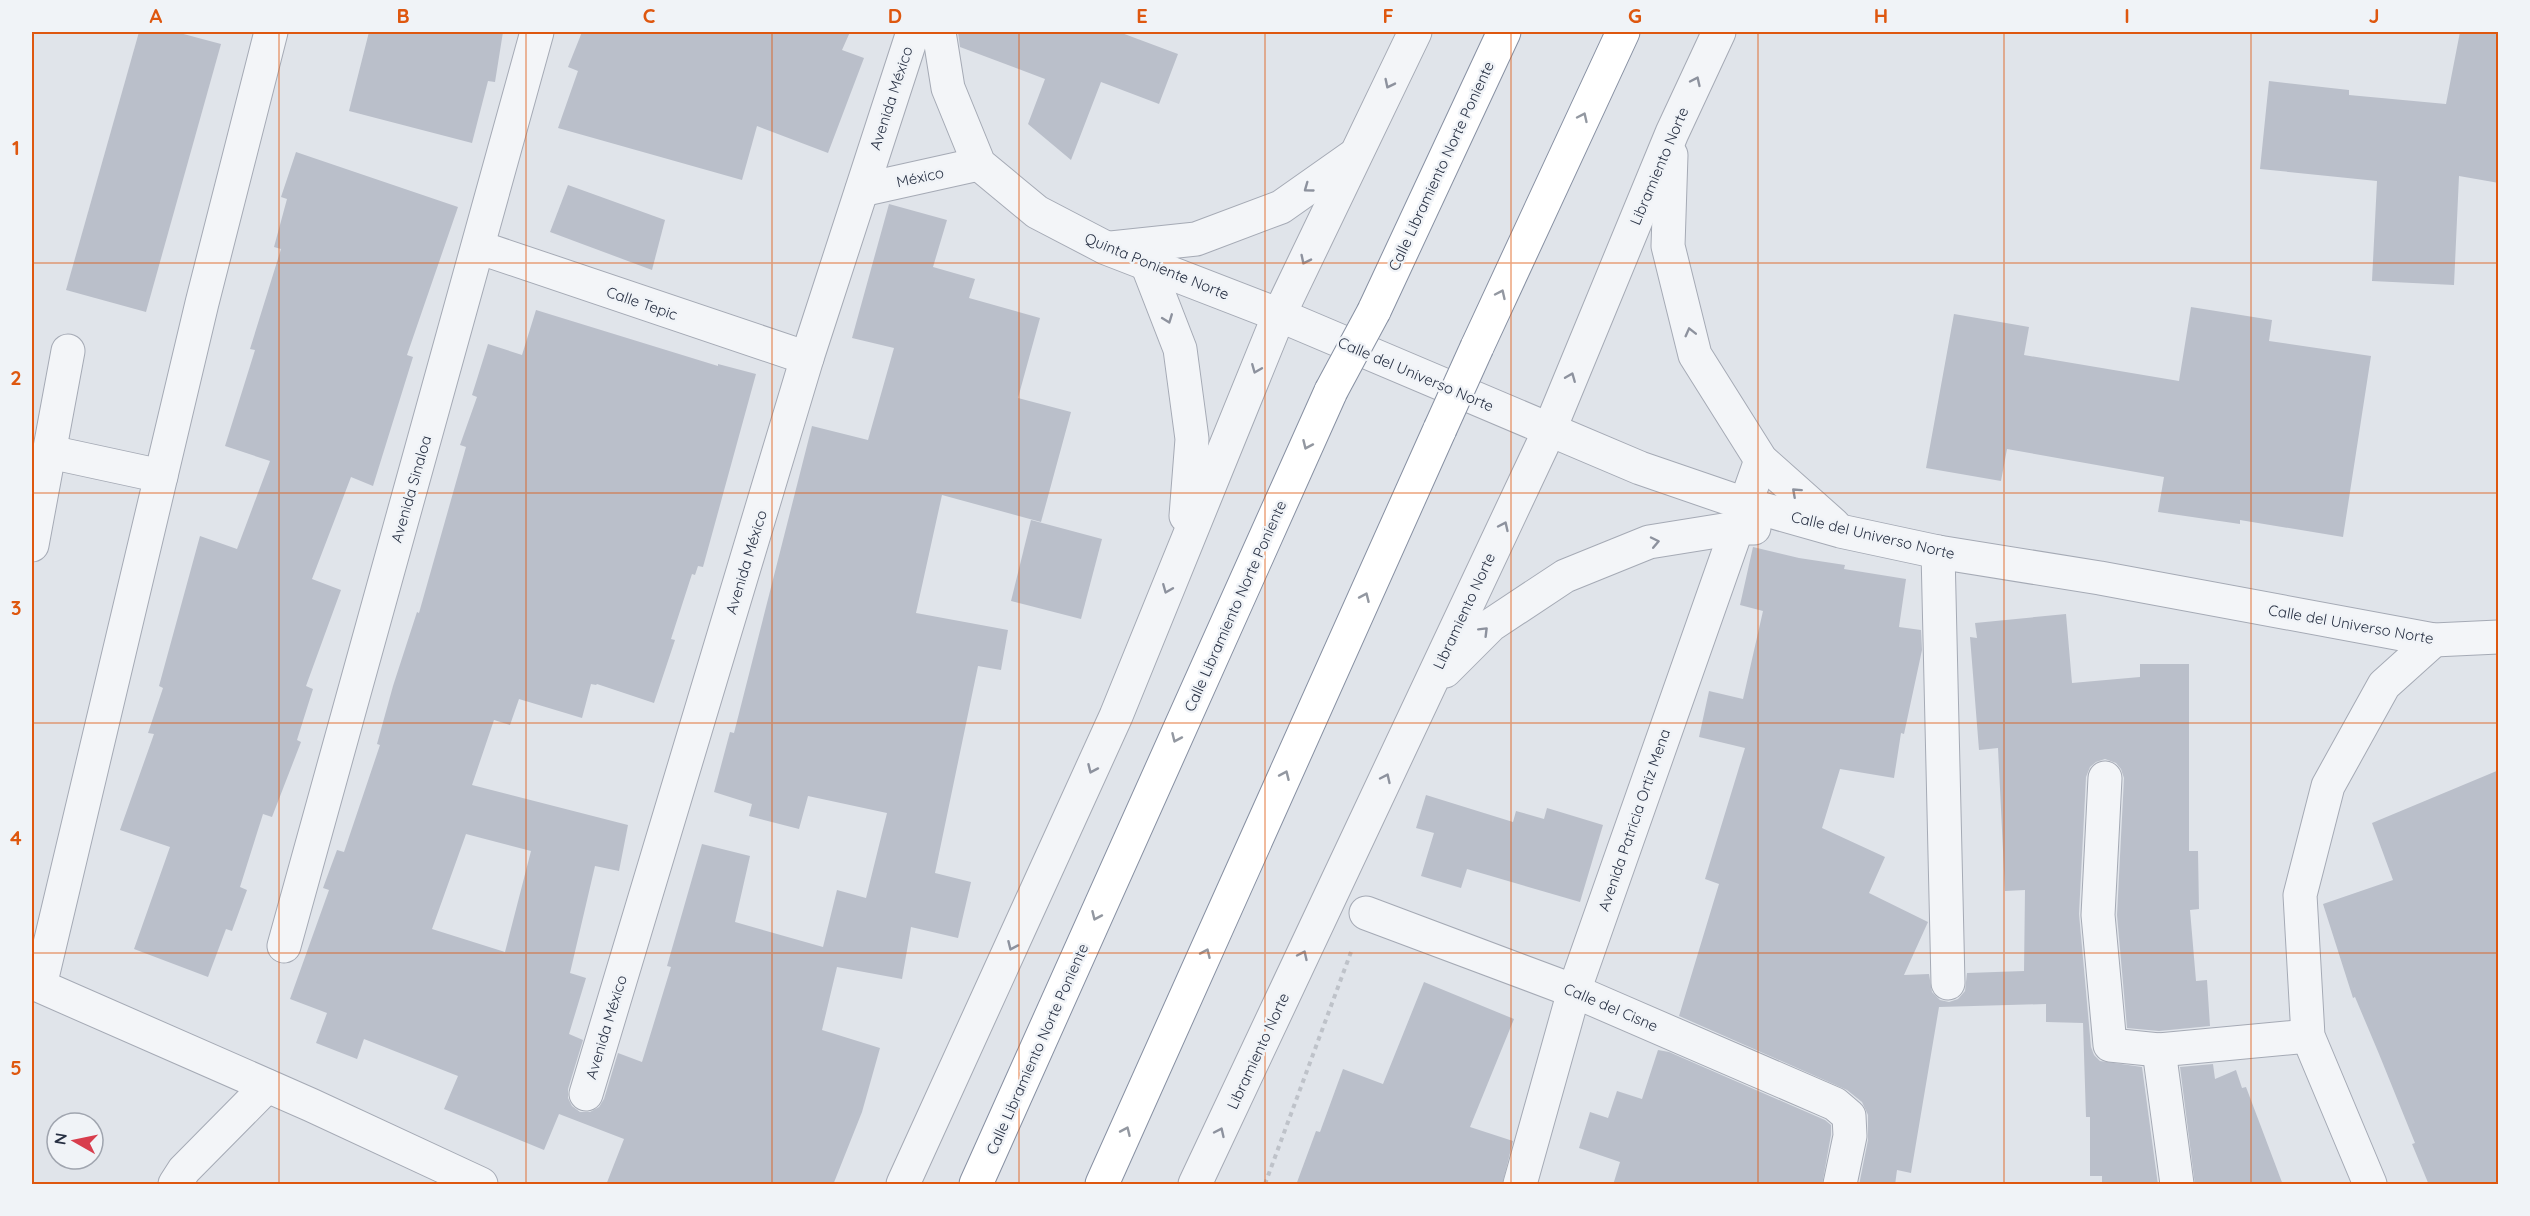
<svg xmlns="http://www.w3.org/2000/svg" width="2530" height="1216" viewBox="0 0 2530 1216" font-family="Quicksand,sans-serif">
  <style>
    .building { fill: #babfca; fill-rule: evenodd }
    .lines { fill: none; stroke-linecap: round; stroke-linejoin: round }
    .minor-casing { stroke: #a5aab5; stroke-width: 35 }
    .highway-casing { stroke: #8790a2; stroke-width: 35 }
    .path { stroke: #bec2c9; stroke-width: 4; stroke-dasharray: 4.5 4.5; stroke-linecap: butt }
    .minor { stroke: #f3f5f8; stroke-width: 33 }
    .highway { stroke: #fff; stroke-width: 33 }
    .highway-bridge-casing { stroke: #8790a2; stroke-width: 35; stroke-linecap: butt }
    .highway-bridge { stroke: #fff; stroke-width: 33 }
    .oneway { stroke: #8d929e }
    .oneway2 { stroke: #9398a1 }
    .grid { fill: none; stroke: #de570f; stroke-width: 1.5; stroke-opacity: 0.55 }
    .labels { text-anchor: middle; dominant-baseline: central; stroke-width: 5; stroke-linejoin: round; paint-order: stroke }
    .street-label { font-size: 15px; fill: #273043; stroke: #f0f3f7 }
    .neatline { fill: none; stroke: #de570f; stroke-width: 2 }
    .grid-label { font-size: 20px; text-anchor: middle; font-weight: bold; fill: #de570f }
  </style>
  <rect width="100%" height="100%" fill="#e0e4ea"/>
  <g class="building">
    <polygon points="139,32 176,32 221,44 146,312 66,290"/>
    <polygon points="369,32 503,32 495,82 488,81 472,143 349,111"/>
    <polygon points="582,32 850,32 842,50 864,58 828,153 757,126 742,180 558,128 578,71 568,67"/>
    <polygon points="958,32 1119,32 1178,54 1159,104 1101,82 1071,160 1028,124 1045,79 960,47"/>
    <polygon points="2460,32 2499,32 2499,183 2459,176 2454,285 2372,281 2377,181 2260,169 2269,81 2349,90 2349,95 2446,104"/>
    <polygon points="296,152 458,207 407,355 413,357 373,486 351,477 312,579 341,590 306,686 313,689 297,740 301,742 272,817 263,814 240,887 247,890 232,931 226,929 208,977 134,949 170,847 120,830 154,734 148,733 163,688 159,686 200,536 237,549 270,461 225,446 255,350 250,349 281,249 274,247 287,199 281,197"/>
    <polygon points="568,185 665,220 652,270 550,232"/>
    <path d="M889 204 947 220 933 267 975 279 969 298 1040 318 1018 398 1071 412 1041 522 942 495 916 613 1008 630 1001 670 978 666 935 873 971 882 958 938 911 927 902 979 837 967 822 1030 880 1048 862 1112 833 1185H606L624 1139 559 1114 544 1150 444 1109 458 1076 364 1039 357 1059 316 1043 327 1013 290 999 329 890 323 888 337 850 344 852 380 745 377 744 393 686 417 612 419 613 466 447 460 445 477 397 472 395 488 344 522 355 536 310 718 366V364L756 374 703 567 698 566 695 575 692 574 671 639 675 640 654 703 597 684 596 685 591 684 582 718 519 699 510 725 494 720 472 785 628 825 619 871 595 866 570 973 586 978 569 1034 583 1040 568 1089V1098L572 1106 580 1112H590L599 1107 604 1099 618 1053 642 1062 671 967 667 966 702 844 750 856 735 922 823 947 837 890 866 898 887 813 808 796 799 829 749 816 752 804 714 792 730 732 734 733 812 426 868 440 894 348 852 338ZM466 834 531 851 505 952 432 929Z"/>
    <polygon points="2191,307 2272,320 2269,341 2371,356 2343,537 2240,520 2240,524 2158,512 2164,477 2007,449 2001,481 1926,468 1954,314 2029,327 2024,355 2179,381"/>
    <polygon points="1031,520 1102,539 1081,619 1011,601"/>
    <polygon points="1753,547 1799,558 1845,565 1844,569 1906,579 1899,627 1921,630 1922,650 1904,734 1901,733 1894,778 1840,769 1822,828 1885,857 1869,893 1928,922 1904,975 1929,974 1932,992 1940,1000 1949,1002 1958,999 1965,991 1967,973 2024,971 2025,890 2005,891 1998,748 1979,750 1970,637 1977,638 1975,623 2066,614 2072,683 2140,677 2140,664 2189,664 2189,851 2198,851 2199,909 2190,910 2196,981 2207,980 2210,1026 2159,1031 2127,1028 2117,915 2124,778 2121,769 2116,763 2105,759 2096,762 2090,767 2086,777 2079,914 2091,1047 2094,1055 2100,1061 2142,1067 2158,1185 2102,1185 2102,1176 2090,1176 2090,1117 2086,1117 2083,1023 2046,1022 2046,1004 1939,1007 1911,1173 1897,1170 1895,1185 1859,1185 1868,1140 1868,1115 1862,1102 1847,1090 1679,1016 1719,884 1705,879 1745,748 1699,737 1709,691 1743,699 1763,611 1740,605"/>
    <polygon points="2499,770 2499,1185 2429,1185 2412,1144 2415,1143 2379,1054 2355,997 2353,998 2323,904 2393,880 2372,823"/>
    <polygon points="1426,795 1513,822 1516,811 1544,819 1547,808 1603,825 1580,902 1467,869 1461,888 1421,876 1434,833 1416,828"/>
    <polygon points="1424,982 1514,1019 1470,1127 1513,1141 1502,1185 1296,1185 1316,1131 1320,1132 1343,1069 1383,1084"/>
    <polygon points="1658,1050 1669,1052 1825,1120 1831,1125 1831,1135 1822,1185 1613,1185 1620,1162 1579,1148 1590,1112 1608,1118 1617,1091 1642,1099"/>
    <polygon points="2213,1064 2215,1079 2236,1070 2242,1088 2246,1087 2283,1185 2195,1185 2180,1067"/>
  </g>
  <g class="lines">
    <defs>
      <g id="minor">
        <polyline points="271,32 202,303 40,986 311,1105 481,1184"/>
        <polyline points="939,32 948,88 979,164 1037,212 1106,248 1279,315 1640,468 1745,504 1840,531 1938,552 2100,578 2434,640 2498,637"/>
        <polyline points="1671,155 1668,246 1695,355 1761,460 1834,525"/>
        <polyline points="862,190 979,164"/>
        <polyline points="478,247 807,358"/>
        <polyline points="1111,248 1196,239 1281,207 1352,157"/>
        <polyline points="1147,264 1180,349 1192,439 1186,516"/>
        <polyline points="50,452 161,476"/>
        <polyline points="32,545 68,351"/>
        <polyline points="1938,552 1948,983"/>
        <polyline points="1445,671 1491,625 1565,576 1649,542 1736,528 1754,528"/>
        <polyline points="2105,778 2098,915 2110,1045 2159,1050 2308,1036"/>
        <polyline points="1366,913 1574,991 1835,1104 1849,1116 1850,1136 1840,1184"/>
        <polyline points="284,946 537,32"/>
        <polyline points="2159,1050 2177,1184"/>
        <polyline points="586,1094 807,358 913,32"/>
        <polyline points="175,1184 184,1170 267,1086"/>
        <polyline points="903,1184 1116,716 1279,315 1415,32"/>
        <polyline points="1195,1184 1549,431 1672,133 1719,32"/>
        <polyline points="1520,1184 1574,991 1761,460"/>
        <polyline points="2370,1184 2308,1036 2300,895 2328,786 2384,685 2434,640"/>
      </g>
      <g id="highway">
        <polyline points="1374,311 1504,32"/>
        <polyline points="1477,347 1623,32"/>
        <polyline points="976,1184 1331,391"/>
        <polyline points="1102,1184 1440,429"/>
      </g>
    </defs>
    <use href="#minor" class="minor-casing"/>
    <use href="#highway" class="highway-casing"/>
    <polyline class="path" points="1265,1184 1351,952"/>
    <use href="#minor" class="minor"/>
    <use href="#highway" class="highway"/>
    <defs>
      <g id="highway-bridge">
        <polyline points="1331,391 1374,311"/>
        <polyline points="1440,429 1477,347"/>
      </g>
    </defs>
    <use href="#highway-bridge" class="highway-bridge-casing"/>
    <use href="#highway-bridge" class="highway-bridge"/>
  </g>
  <defs><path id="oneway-chevron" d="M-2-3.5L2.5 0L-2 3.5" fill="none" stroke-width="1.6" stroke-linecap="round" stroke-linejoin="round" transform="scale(1.5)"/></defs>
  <g class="oneway">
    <use href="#oneway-chevron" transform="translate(1696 81) rotate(-65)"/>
    <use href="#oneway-chevron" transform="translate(1389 84) rotate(116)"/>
    <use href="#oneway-chevron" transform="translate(1308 188) rotate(144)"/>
    <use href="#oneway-chevron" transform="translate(1305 260) rotate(116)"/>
    <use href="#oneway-chevron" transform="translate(1168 319) rotate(69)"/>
    <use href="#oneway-chevron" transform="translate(1690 332) rotate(-104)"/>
    <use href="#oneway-chevron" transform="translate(1256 369) rotate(112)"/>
    <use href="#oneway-chevron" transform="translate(1571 377) rotate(-68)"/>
    <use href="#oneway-chevron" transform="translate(1796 492) rotate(-138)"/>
    <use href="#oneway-chevron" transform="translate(1504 526) rotate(-65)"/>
    <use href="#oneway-chevron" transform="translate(1655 542) rotate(-12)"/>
    <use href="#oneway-chevron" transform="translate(1167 589) rotate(112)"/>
    <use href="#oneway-chevron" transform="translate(1484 631) rotate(-45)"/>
    <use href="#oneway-chevron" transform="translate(1092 769) rotate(114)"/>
    <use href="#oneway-chevron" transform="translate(1386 778) rotate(-65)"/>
    <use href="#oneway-chevron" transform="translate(1012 946) rotate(114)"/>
    <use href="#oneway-chevron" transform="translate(1303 955) rotate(-65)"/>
    <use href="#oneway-chevron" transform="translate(1220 1132) rotate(-65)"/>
  </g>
  <g class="oneway2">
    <use href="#oneway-chevron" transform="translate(1583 117) rotate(-65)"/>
    <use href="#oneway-chevron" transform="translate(1501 294) rotate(-65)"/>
    <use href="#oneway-chevron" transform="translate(1307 445) rotate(114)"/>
    <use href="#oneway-chevron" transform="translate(1365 597) rotate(-66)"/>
    <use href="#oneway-chevron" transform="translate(1176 738) rotate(114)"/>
    <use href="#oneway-chevron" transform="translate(1285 775) rotate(-66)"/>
    <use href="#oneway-chevron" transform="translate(1096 916) rotate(114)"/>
    <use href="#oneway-chevron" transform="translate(1206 953) rotate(-66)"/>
    <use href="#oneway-chevron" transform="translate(1126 1131) rotate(-66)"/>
  </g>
  <path class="grid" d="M279 32V1184M526 32V1184M772 32V1184M1019 32V1184M1265 32V1184M1511 32V1184M1758 32V1184M2004 32V1184M2251 32V1184M32 263H2498M32 493H2498M32 723H2498M32 953H2498"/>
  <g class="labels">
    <g class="street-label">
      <text transform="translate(891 98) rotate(-72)">Avenida México</text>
      <text transform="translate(1441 166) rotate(-65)">Calle Libramiento Norte Poniente</text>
      <text transform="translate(1659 166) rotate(-67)">Libramiento Norte</text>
      <text transform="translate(920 177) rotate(-12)">México</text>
      <text transform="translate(1157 266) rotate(22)">Quinta Poniente Norte</text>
      <text transform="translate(642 303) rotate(19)">Calle Tepic</text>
      <text transform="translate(1416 374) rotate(23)">Calle del Universo Norte</text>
      <text transform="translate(411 489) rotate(-74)">Avenida Sinaloa</text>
      <text transform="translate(1873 535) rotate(13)">Calle del Universo Norte</text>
      <text transform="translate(746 562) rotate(-73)">Avenida México</text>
      <text transform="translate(1235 606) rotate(-66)">Calle Libramiento Norte Poniente</text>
      <text transform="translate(1464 611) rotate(-65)">Libramiento Norte</text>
      <text transform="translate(2351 624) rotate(10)">Calle del Universo Norte</text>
      <text transform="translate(1634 820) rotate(-71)">Avenida Patricia Ortiz Mena</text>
      <text transform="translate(1611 1007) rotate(23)">Calle del Cisne</text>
      <text transform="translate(606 1027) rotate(-73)">Avenida México</text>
      <text transform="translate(1037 1049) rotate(-66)">Calle Libramiento Norte Poniente</text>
      <text transform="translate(1258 1051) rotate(-65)">Libramiento Norte</text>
    </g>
  </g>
  <rect width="2530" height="1216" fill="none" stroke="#f0f3f7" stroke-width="66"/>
  <g transform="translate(75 1141) rotate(279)"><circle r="28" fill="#f0f3f7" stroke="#a0a5af" stroke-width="1.5"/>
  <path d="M0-4.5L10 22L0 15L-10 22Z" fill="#d83d4d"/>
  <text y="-9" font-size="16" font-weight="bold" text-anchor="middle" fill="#273043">N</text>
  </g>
  <rect x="33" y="33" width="2464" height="1150" class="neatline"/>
  <g class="grid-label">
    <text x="156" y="23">A</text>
    <text x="403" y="23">B</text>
    <text x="649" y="23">C</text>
    <text x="895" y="23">D</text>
    <text x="1142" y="23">E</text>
    <text x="1388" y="23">F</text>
    <text x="1635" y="23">G</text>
    <text x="1881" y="23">H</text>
    <text x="2127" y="23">I</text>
    <text x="2374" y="23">J</text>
    <text x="16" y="155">1</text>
    <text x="16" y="385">2</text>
    <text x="16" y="615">3</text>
    <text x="16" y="845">4</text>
    <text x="16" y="1075">5</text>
  </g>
</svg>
